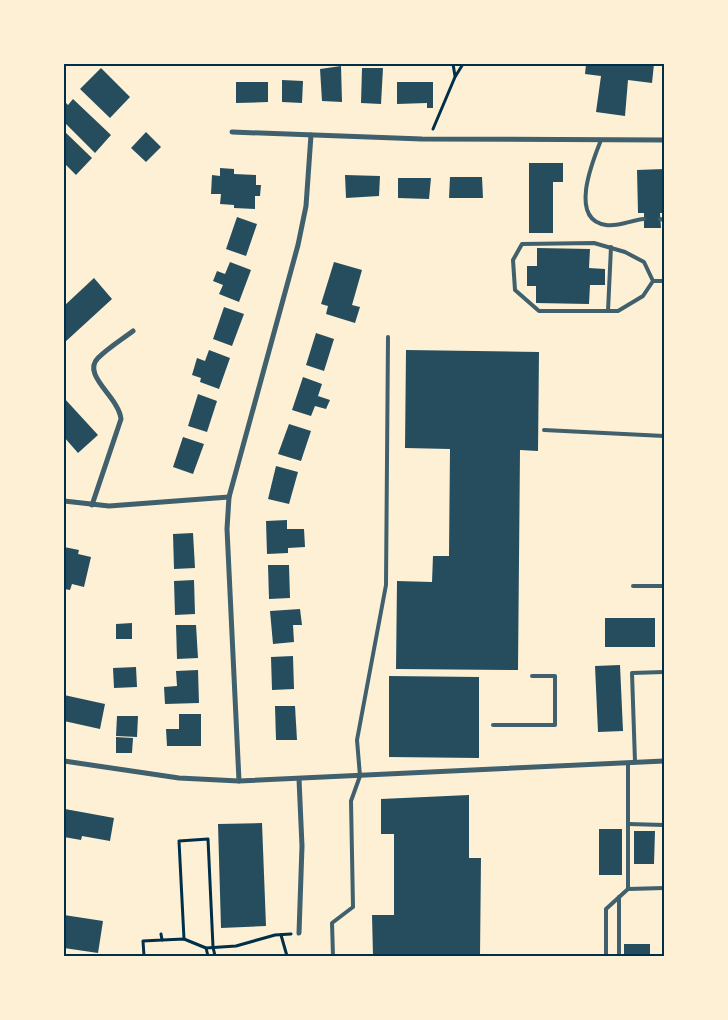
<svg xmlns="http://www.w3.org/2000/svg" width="728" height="1020" viewBox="0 0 728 1020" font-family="Montserrat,sans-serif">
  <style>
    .building { fill: #264d5e }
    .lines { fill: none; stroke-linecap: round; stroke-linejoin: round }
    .path { stroke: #003049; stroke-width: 3 }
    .service { stroke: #3f606c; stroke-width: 4 }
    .minor { stroke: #3f606c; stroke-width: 5 }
    .neatline { fill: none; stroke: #003049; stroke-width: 2 }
  </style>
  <rect width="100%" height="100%" fill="#fdf0d5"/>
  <g class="building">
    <polygon points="586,64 654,64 652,83 628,80 625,116 596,112 601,76 585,74"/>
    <polygon points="341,66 342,102 322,101 320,69"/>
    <polygon points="101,68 130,97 110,118 80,89"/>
    <polygon points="362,68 383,68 381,104 361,103"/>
    <polygon points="282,80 303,81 302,103 282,102"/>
    <polygon points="236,82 268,82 268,102 236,103"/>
    <polygon points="397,82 433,82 433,108 427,108 427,103 397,104"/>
    <polygon points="73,99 111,135 95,153 64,122 64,101 68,105"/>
    <polygon points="64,131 92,158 76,175 64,163"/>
    <polygon points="146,132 161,147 146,162 131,148"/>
    <polygon points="529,163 563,163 563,182 553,182 553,233 529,233"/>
    <polygon points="220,168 234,169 234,174 256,175 256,185 261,185 260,196 255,196 255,209 234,208 234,205 220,204 221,194 211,194 212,175 220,176"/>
    <polygon points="664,169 664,213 660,213 661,228 644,228 644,213 638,213 637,170"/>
    <polygon points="345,175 380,176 379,196 346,198"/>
    <polygon points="450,177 482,177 483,198 449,198"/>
    <polygon points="398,178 431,178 429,199 398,198"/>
    <polygon points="237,217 257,224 246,256 226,249"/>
    <polygon points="537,248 590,249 589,268 605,269 605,285 590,285 589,304 536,303 536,286 527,286 527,266 537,266"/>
    <polygon points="230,262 251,270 239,302 219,294 223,285 213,281 217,271 225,274"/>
    <polygon points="334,262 362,270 352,305 360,307 355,323 326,314 328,306 321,304"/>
    <polygon points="94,278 112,299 64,343 64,306"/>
    <polygon points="224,307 244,314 232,346 213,339"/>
    <polygon points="316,333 334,339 324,371 306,365"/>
    <polygon points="209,350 230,358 219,389 200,382 201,378 192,375 197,358 205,361"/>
    <polygon points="406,350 539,352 538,451 520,450 518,670 396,669 397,581 432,582 433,556 449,556 450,449 405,448"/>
    <polygon points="303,377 322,384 318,396 330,400 326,409 315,406 311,416 292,410"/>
    <polygon points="198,394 217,401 207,432 188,426"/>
    <polygon points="64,398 98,435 78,453 64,437"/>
    <polygon points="289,424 311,431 301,461 278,454"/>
    <polygon points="183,437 204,444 193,474 173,467"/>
    <polygon points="276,466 298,472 289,504 268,499"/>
    <polygon points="287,520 287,529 304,529 305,547 288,548 288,553 267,554 266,521"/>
    <polygon points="193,533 195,568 174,569 173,534"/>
    <polygon points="64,547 79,550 78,554 91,557 84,587 72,584 70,590 64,589"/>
    <polygon points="268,565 289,565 290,598 269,599"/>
    <polygon points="194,580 195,614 175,615 174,581"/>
    <polygon points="300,609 302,625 293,625 294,642 273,644 270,611"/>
    <rect x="605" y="618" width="50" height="29"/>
    <polygon points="132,623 132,639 116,639 116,624"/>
    <polygon points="176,625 196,625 198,658 177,659"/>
    <polygon points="293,656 294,689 272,690 271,657"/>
    <polygon points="620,665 623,731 598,732 595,666"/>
    <polygon points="136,667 137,687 114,688 113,668"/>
    <polygon points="198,670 199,703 165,704 164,687 177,686 176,671"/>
    <polygon points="389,676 479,677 479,758 389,757"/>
    <polygon points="64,695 105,704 100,729 64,721"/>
    <polygon points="275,706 295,706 297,740 276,740"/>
    <polygon points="179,714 201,714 201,746 167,746 166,729 179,729"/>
    <polygon points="117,716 138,716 137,737 116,736"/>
    <polygon points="116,737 133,738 132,753 116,753"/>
    <polygon points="469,795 469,858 481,858 480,956 373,956 372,915 394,915 394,834 381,834 381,799"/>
    <polygon points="65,809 114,818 110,841 82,836 81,840 64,837"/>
    <polygon points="262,823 266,926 221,928 218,824"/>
    <rect x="599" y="829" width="23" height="46"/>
    <polygon points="634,831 655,831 654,864 634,864"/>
    <polygon points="64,915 103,921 98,953 64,948"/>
    <rect x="624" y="944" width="26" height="12"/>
  </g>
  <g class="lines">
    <g class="path">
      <polyline points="453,64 455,76"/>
      <polyline points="433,129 455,77 463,64"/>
      <polyline points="281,935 287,956"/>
      <polyline points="184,939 179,841 208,839 213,947 215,956"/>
      <polyline points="162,940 184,939 206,948 236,946 275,935 291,934"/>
      <polyline points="206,948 208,956"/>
      <polyline points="144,956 143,941 162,940 161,934"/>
    </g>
    <g class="service">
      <path d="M601 140C593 160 568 220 606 225 619 227 631 220 644 219"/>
      <polyline points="660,219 664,220"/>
      <polygon points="594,243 625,252 644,262 653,281 643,296 618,311 539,311 515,290 513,260 522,244"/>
      <polyline points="653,281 664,281"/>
      <polyline points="608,311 611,247"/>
      <polyline points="544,430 664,436"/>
      <polyline points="633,586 664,586"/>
      <polyline points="493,725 555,725 555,676 532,676"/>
      <polyline points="635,762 632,673 664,672"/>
      <polyline points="628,763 628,889"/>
      <polyline points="628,824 664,825"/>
      <polyline points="619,897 619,956"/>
      <polyline points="333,956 332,923 353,907 351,801 360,776 357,740 386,585 388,337"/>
      <polyline points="606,956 606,909 628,889 664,888"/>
    </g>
    <g class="minor">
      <polyline points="232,132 422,139 664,140"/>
      <polyline points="64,501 109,506 229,497"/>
      <path d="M92 505 121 419C119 397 81 375 98 358 108 348 121 340 133 331"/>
      <polyline points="64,761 179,778 239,781 664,761"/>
      <polyline points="299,779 302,846 299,933"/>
      <polyline points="239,781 227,529 229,497 298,245 306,206 311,135"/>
    </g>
  </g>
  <rect width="728" height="1020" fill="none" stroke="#fdf0d5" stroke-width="130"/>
  <rect x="65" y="65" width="598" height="890" class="neatline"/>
</svg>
